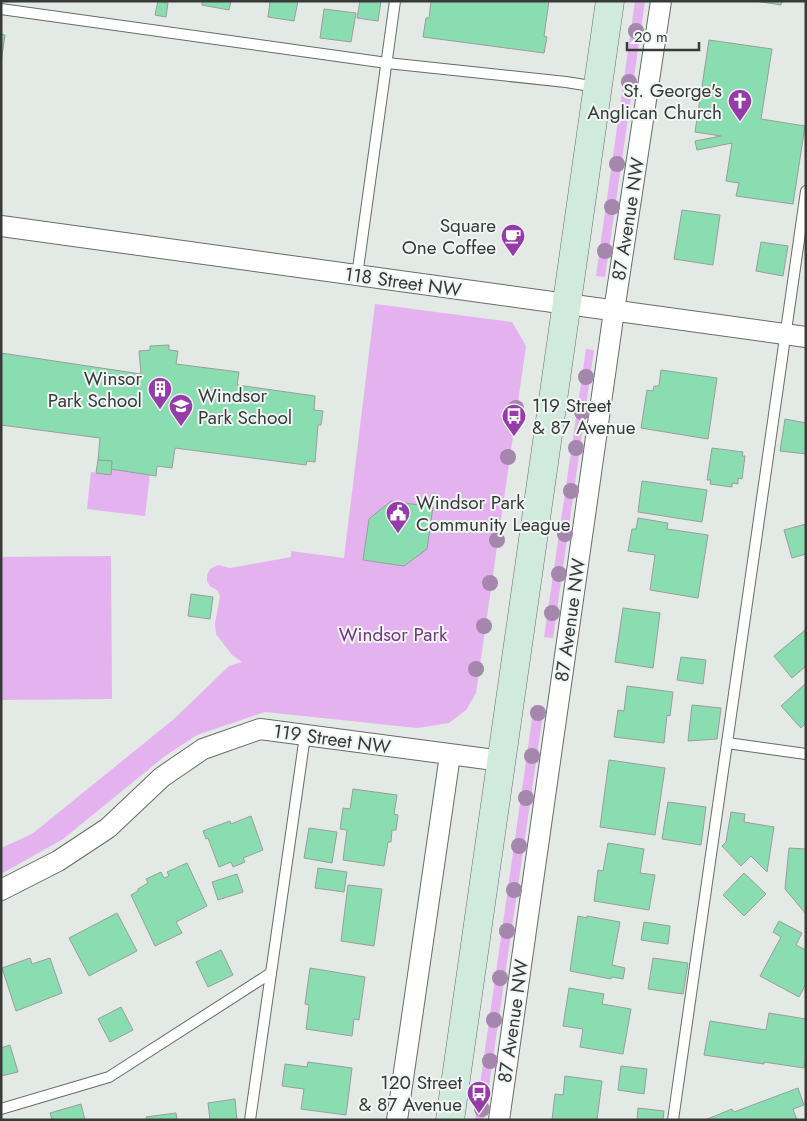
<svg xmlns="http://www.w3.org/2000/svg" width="807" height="1121" viewBox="0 0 807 1121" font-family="Jost,sans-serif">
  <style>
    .green { fill: #e4b2ee }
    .building { fill: #8addb1; stroke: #999e9b }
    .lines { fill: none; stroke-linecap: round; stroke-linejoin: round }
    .service-casing { stroke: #676c69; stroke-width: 12 }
    .minor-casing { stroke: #676c69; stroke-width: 22 }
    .secondary-casing { stroke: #676c69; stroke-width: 29 }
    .service { stroke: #fff; stroke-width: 10 }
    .minor { stroke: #fff; stroke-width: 20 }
    .secondary { stroke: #d0ebdd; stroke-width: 28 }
    .tree { fill: #a586ac }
    .labels { text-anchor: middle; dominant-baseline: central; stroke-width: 4; stroke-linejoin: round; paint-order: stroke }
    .poi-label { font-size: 19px; fill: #383a39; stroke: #f0f6f3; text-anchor: end }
    .street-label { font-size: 19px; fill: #383a39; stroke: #f0f6f3 }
    .park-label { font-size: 19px; fill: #72357e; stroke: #f0f6f3 }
  </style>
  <rect width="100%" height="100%" fill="#e3e9e5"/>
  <g class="green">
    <polygon points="635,1 645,1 605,277 596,276"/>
    <polygon points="375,304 512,322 526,346 476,693 466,710 449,723 417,728 265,712 197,735 165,756 63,839 1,874 1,848 32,834 174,719 229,666 242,662 232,655 216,634 215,623 220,597 218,591 210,586 207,581 207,575 210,569 218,565 230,568 291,557 291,551 344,558"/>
    <polygon points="586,349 594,350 553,638 544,637"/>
    <polygon points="111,469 150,474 145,516 87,509 91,472 110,475"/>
    <polygon points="111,556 112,699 1,700 1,557"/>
    <polygon points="534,705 544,707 484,1120 475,1120"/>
  </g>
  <g class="building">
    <polygon points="158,1 168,3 166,17 155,15"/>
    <polygon points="202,1 231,1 229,10 202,5"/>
    <polygon points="270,1 298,1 294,21 268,17"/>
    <polygon points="360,1 381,1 378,21 357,18"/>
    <polygon points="431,1 549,1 544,36 547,37 544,53 423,37 426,18 429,18"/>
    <polygon points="755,1 782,1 781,5"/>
    <polygon points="324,9 356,13 351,42 320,38"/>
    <polygon points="1,34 5,35 1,63"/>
    <polygon points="709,40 772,49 761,119 805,126 793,204 736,196 739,183 726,181 732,143 697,150 695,141 721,136 695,132"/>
    <polygon points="682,210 720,215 713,265 674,259"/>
    <polygon points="761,242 788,246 783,276 756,271"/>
    <polygon points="169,345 169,350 178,351 176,364 239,372 237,385 315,396 314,410 323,411 321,425 318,425 315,462 307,461 306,465 175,448 172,468 157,466 156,476 111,469 112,461 98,460 100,438 1,425 1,353 141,374 139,351 150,350 150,346"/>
    <polygon points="661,370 717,378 708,439 641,428 647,390 653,391 654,386 659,386"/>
    <polygon points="785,419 806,423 806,454 780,451"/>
    <polygon points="712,448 743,452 742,456 745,456 742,479 738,478 738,484 732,483 732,487 710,484 711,480 707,480"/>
    <polygon points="98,460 112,461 111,475 96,473"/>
    <polygon points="642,481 707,490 702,522 638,512"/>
    <polygon points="391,501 433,507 427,549 404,566 363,560 369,519"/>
    <polygon points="638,518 668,523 667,529 708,535 698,598 650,590 655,555 628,551 632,529 636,529"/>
    <polygon points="806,524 806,554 792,558 784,530"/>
    <polygon points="191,594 213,597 210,619 188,616"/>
    <polygon points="623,608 660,613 653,668 615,662"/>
    <polygon points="805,630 806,666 792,678 774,656"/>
    <polygon points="681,657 706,660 703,684 677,680"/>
    <polygon points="804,685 806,686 806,723 801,728 781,706"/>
    <polygon points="627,686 673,692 670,716 667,715 664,743 614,737 618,710 624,711"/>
    <polygon points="692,705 721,708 717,739 688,741"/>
    <polygon points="609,760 665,768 655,835 600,827"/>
    <polygon points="353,789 397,795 394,814 398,815 396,830 392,830 391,842 388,842 384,866 343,860 347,830 340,829 343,808 350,809"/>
    <polygon points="668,802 706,807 701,845 662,839"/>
    <polygon points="731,812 745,814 744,822 774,827 767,872 751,856 741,866 722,846 726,842"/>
    <polygon points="251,816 263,850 243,858 245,862 233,867 231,862 219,867 208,838 206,839 203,831 230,821 231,824"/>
    <polygon points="309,828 337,832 332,863 304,858"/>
    <polygon points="608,843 644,849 640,873 655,875 649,910 594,901 598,870 603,871"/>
    <polygon points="789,848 806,849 806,914 785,889"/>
    <polygon points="187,863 207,906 176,922 182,933 155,946 131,895 138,891 138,889 148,883 146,879 161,872 164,878 169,876 167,872"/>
    <polygon points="318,868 347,872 344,892 315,888"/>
    <polygon points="744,873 766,894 744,916 723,895"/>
    <polygon points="237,874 243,892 218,900 212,882"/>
    <polygon points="348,885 382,889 374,946 341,941"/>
    <polygon points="117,913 137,951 89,976 69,938"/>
    <polygon points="578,916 587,918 587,916 620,922 612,965 625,968 623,979 612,977 611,979 570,971"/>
    <polygon points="779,921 802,933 796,945 806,950 806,984 799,997 760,976 781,937 773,932"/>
    <polygon points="644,922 670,926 668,944 641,940"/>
    <polygon points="221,950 233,975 208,987 196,962"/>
    <polygon points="30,958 32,964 50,958 62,993 16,1011 2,968"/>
    <polygon points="653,958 688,963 683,994 648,989"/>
    <polygon points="310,968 365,977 359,1020 354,1019 352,1036 306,1029 309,1005 305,1004"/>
    <polygon points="569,988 604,994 602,1004 631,1009 623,1054 580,1047 583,1029 563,1026"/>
    <polygon points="121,1007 133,1030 110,1042 98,1019"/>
    <polygon points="769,1013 806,1019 806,1056 804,1068 764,1062 764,1064 704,1055 710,1021 766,1030"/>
    <polygon points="10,1045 18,1072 1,1076 1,1048"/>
    <polygon points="308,1062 352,1068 346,1115 301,1109 304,1089 282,1086 285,1064 307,1067"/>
    <polygon points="621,1066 647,1069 644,1094 618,1090"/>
    <polygon points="565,1076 602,1081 597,1120 552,1120 555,1094 563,1095"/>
    <polygon points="798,1088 804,1105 793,1109 797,1120 705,1120 732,1109 734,1112"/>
    <polygon points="235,1099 237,1120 210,1120 208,1103"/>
    <polygon points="81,1104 85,1120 52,1120 50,1113"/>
    <polygon points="638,1108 664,1111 663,1120 637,1120"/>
    <polygon points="176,1113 177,1120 147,1120 146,1117"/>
  </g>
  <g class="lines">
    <defs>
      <g id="service">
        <polyline points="1,9 387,63 566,82 597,87"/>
        <polyline points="357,276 395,1"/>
        <polyline points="727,743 806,754"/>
        <polyline points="1,1109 109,1077 271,973"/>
        <polyline points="250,1120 305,736"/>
        <polyline points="673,1120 806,191"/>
      </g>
      <g id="minor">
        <polyline points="1,226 806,337"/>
        <polyline points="1,890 58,861 108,828 162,777 203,749 260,729 502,761"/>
        <polyline points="397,1120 450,755"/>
        <polyline points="499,1120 614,311 661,1"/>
      </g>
      <polyline id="secondary" points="450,1120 610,1"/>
    </defs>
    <use href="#service" class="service-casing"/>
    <use href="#minor" class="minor-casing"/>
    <use href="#secondary" class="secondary-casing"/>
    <use href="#service" class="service"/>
    <use href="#minor" class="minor"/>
    <use href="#secondary" class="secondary"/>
  </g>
  <g class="tree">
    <circle cx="636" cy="31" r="8"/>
    <circle cx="629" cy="82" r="8"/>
    <circle cx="617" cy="164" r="8"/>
    <circle cx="612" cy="207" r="8"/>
    <circle cx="605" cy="251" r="8"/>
    <circle cx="586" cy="377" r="8"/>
    <circle cx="516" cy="408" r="8"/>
    <circle cx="582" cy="412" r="8"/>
    <circle cx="576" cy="448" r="8"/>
    <circle cx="508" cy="457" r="8"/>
    <circle cx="571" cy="491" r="8"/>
    <circle cx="565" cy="534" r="8"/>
    <circle cx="497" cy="540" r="8"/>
    <circle cx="559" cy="574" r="8"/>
    <circle cx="490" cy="583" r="8"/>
    <circle cx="552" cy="613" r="8"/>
    <circle cx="484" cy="626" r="8"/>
    <circle cx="476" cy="669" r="8"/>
    <circle cx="538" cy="713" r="8"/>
    <circle cx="532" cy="756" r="8"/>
    <circle cx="526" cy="798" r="8"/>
    <circle cx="519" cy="846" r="8"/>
    <circle cx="514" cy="890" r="8"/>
    <circle cx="507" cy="931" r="8"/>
    <circle cx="500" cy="978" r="8"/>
    <circle cx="494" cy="1020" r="8"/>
    <circle cx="490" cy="1061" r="8"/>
    <circle cx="482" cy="1109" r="8"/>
  </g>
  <defs>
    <symbol id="church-pin" viewBox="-11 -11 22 30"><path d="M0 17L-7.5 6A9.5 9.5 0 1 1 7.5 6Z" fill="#963ca8" stroke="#f0f6f3"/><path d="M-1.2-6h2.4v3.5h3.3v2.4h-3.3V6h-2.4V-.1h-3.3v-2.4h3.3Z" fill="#fff"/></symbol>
    <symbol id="cafe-pin" viewBox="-11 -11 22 30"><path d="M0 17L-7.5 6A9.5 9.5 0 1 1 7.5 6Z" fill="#963ca8" stroke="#f0f6f3"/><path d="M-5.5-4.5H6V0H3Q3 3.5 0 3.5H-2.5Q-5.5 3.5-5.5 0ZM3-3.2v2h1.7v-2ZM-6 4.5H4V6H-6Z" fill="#fff"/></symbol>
    <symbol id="building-pin" viewBox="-11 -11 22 30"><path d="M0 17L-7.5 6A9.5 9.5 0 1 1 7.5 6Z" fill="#963ca8" stroke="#f0f6f3"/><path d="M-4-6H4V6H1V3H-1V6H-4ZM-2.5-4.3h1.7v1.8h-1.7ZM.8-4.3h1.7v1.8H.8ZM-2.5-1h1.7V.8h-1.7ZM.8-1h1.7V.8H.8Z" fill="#fff"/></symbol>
    <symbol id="school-pin" viewBox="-11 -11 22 30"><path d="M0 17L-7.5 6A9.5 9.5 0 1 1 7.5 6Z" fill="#963ca8" stroke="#f0f6f3"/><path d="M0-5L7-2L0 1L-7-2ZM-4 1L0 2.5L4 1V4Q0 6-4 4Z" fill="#fff"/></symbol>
    <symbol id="bus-pin" viewBox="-11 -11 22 30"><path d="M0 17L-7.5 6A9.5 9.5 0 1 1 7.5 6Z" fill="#963ca8" stroke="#f0f6f3"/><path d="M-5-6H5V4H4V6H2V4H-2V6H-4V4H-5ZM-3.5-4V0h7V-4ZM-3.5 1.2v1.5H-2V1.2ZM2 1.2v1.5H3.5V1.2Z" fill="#fff"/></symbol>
    <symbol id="civic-pin" viewBox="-11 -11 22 30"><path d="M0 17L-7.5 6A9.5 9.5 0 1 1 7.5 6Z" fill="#963ca8" stroke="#f0f6f3"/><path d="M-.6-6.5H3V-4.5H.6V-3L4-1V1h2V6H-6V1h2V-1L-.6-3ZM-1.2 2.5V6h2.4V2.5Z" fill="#fff"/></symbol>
  </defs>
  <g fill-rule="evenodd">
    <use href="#church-pin" x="726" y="87" width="28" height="38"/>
    <use href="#cafe-pin" x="499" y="222" width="28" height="38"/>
    <use href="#building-pin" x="146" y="375" width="28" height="38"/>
    <use href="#school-pin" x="167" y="392" width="28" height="38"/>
    <use href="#bus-pin" x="500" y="402" width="28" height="38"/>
    <use href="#civic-pin" x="384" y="499" width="28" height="38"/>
    <use href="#bus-pin" x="465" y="1079" width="28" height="38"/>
  </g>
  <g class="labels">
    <g class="poi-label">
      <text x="722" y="90">St. George's<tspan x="722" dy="22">Anglican Church</tspan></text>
      <text x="496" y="225">Square<tspan x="496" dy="22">One Coffee</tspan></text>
      <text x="142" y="378">Winsor<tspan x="142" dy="22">Park School</tspan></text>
      <text x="198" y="395" text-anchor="start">Windsor<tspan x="198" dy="22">Park School</tspan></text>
      <text x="532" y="405" text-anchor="start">119 Street<tspan x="532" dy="22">&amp; 87 Avenue</tspan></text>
      <text x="416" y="502" text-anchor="start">Windsor Park<tspan x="416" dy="22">Community League</tspan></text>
      <text x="462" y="1082">120 Street<tspan x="462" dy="22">&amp; 87 Avenue</tspan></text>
    </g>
    <g class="street-label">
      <text transform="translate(628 219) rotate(-81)">87 Avenue NW</text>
      <text transform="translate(403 282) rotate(8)">118 Street NW</text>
      <text transform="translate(570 620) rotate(-82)">87 Avenue NW</text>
      <text transform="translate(332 739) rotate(8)">119 Street NW</text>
      <text transform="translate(513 1021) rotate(-82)">87 Avenue NW</text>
    </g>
    <g class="park-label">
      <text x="393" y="634">Windsor Park</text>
    </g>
  </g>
  <rect width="807" height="1121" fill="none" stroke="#383a39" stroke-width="5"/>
  <path d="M627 42v8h72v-8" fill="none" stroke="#383a39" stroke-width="2.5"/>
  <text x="634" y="42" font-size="15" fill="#383a39" stroke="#f0f6f3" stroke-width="4" paint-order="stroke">20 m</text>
</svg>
